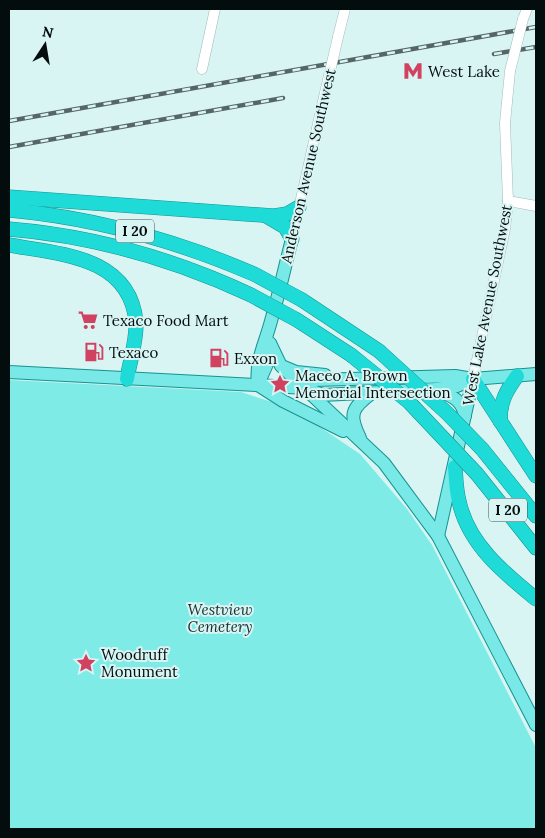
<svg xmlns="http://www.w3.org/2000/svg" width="545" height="838" viewBox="0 0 545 838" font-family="Lora,serif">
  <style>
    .green { fill: #7eebe7 }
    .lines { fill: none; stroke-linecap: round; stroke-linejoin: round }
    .minor-casing { stroke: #a0bcba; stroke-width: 11 }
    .major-casing { stroke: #159390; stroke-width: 14 }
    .highway-casing { stroke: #159390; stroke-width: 15 }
    .minor { stroke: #fff; stroke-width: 10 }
    .major { stroke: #78e9e7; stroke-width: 12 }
    .highway { stroke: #1edbd7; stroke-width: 14 }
    .rail-casing { stroke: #566666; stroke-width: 4.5 }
    .rail { stroke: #d8f4f3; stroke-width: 2.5; stroke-dasharray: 8; stroke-linecap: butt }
    .minor-bridge-casing { stroke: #a0bcba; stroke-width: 11; stroke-linecap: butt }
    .highway-bridge-casing { stroke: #159390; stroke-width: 15; stroke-linecap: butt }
    .minor-bridge { stroke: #fff; stroke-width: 10 }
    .highway-bridge { stroke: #1edbd7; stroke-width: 14 }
    .labels { text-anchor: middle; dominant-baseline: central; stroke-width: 4; stroke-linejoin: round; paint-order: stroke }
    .shield { fill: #d8f4f3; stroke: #445252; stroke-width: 1 }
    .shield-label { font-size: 14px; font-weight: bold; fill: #040d0d }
    .poi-label { font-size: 15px; fill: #040d0d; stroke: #d8f4f3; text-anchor: start }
    .street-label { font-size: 15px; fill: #040d0d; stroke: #d8f4f3 }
    .park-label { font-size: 15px; font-style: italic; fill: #182d2d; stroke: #d8f4f3 }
  </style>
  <rect width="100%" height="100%" fill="#d8f4f3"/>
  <polygon class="green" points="9,380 241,392 293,409 360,454 407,509 432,545 536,748 536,829 9,829"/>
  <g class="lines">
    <defs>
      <g id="minor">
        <polyline points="523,19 527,9"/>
        <polyline points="338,37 345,9"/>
        <polyline points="202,69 215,9"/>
        <polyline points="508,201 536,206"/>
        <polyline points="292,239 324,97"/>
        <polyline points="473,379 505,229 508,201 505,123 510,71"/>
      </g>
      <g id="major">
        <polyline points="270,343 281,366 384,463 438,536 536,725"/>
        <polyline points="284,367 296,372 325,375"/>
        <polyline points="9,372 258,385 304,388 323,395 436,389 457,386 473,379"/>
        <polyline points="259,382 267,364 270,344"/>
        <path d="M258 385C255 361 265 344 271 321 279 294 285 266 292 239"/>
        <polyline points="258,385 283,401 343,431"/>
        <polyline points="304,388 315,380 455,376 473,379 536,374"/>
        <path d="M436 389C451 396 462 399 465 416"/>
        <path d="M360 438C348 414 352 408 372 393"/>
        <polyline points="438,536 473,379"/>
      </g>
      <g id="highway">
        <polyline points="9,197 274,216 287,214 299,207"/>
        <path d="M9 210C96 218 176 240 256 275"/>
        <polyline points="268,217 285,227 292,239"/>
        <path d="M9 229C94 236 174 259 251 295"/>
        <path d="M9 245C59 254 130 256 136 322 137 340 130 360 127 379"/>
        <polyline points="302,300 379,351"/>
        <polyline points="297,320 351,355"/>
        <polyline points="473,379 536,476"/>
        <path d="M500 421C500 402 506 391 517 376"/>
        <polyline points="482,449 536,516"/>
        <path d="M455 467C456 478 456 490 459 501 468 544 504 573 536 599"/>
        <polyline points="477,474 536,548"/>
      </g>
    </defs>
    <use href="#minor" class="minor-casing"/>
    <use href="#major" class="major-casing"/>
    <use href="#highway" class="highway-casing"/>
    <use href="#minor" class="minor"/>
    <use href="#major" class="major"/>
    <use href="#highway" class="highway"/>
    <defs>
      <g id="rail">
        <polyline points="494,54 536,47"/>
        <polyline points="9,121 536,27"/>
        <polyline points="9,147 283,98"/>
      </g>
    </defs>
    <use href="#rail" class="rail-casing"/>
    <use href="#rail" class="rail"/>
    <defs>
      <g id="minor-bridge">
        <polyline points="510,71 523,19"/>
        <polyline points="324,97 338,37"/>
      </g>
      <g id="highway-bridge">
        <polyline points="256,275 302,300"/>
        <polyline points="251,295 297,320"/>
        <polyline points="379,351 447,413 482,449"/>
        <polyline points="351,355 409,402 477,474"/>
      </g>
    </defs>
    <use href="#minor-bridge" class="minor-bridge-casing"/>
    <use href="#highway-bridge" class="highway-bridge-casing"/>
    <use href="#minor-bridge" class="minor-bridge"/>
    <use href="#highway-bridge" class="highway-bridge"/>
  </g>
  <defs>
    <symbol id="metro-bare" viewBox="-9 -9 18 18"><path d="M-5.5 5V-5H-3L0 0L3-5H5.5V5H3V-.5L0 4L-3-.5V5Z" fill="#d14160" stroke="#d8f4f3" stroke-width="2.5" paint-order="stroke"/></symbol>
    <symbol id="supermarket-bare" viewBox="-9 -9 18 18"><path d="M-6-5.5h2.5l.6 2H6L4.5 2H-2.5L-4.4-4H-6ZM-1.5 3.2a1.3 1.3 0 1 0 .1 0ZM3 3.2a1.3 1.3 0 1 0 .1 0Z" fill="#d14160" stroke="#d8f4f3" stroke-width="2.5" paint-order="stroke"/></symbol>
    <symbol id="fuel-bare" viewBox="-9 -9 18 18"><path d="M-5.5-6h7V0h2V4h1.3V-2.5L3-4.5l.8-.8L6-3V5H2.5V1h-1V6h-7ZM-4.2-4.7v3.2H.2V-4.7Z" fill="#d14160" stroke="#d8f4f3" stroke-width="2.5" paint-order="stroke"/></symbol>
    <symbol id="sight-bare" viewBox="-9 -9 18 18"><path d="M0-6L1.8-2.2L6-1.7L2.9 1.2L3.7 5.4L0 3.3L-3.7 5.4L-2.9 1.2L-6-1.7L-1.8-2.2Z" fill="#d14160" stroke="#d8f4f3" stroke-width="2.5" paint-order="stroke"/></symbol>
  </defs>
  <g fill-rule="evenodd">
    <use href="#metro-bare" x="399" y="57" width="28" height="28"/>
    <use href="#supermarket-bare" x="74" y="306" width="28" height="28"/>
    <use href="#fuel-bare" x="80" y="338" width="28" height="28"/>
    <use href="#fuel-bare" x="205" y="344" width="28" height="28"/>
    <use href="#sight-bare" x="266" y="370" width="28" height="28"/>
    <use href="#sight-bare" x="72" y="649" width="28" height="28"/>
  </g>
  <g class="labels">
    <g class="shield">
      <rect x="116" y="219.5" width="38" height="23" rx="4"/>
      <rect x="489" y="498.5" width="38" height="23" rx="4"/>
    </g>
    <g class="shield-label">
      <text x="135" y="231">I 20</text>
      <text x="508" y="510">I 20</text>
    </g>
    <g class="poi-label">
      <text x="428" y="71">West Lake</text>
      <text x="103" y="320">Texaco Food Mart</text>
      <text x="109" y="352">Texaco</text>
      <text x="234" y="358">Exxon</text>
      <text x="295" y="375">Maceo A. Brown<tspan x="295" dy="17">Memorial Intersection</tspan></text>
      <text x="101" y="654">Woodruff<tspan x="101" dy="17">Monument</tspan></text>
    </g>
    <g class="street-label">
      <text transform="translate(308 166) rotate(-77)">Anderson Avenue Southwest</text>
      <text transform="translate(487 305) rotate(-79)">West Lake Avenue Southwest</text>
    </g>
    <g class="park-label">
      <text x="220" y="609">Westview<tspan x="220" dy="17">Cemetery</tspan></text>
    </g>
  </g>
  <rect width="545" height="838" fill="none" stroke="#040d0d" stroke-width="20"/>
  <g transform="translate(45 45) rotate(12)" stroke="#d8f4f3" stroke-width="4" paint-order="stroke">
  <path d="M0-4L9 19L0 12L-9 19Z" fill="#040d0d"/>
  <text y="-8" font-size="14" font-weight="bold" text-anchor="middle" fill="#040d0d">N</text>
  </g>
</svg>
